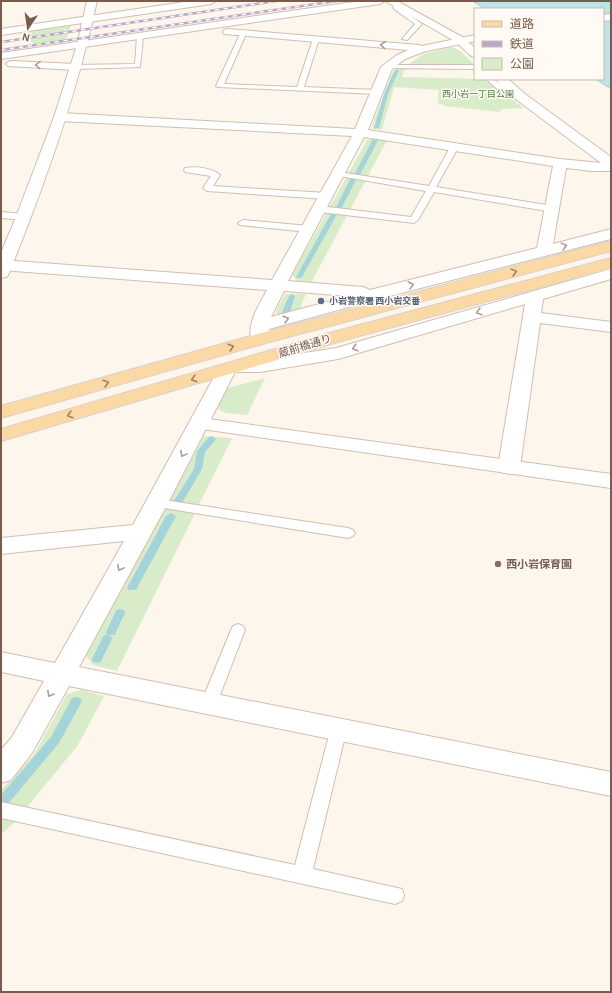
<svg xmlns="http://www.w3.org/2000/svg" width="612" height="993" viewBox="0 0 612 993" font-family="'Alegreya Sans','Noto Sans JP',sans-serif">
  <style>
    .green { fill: #d8ecc9 }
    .water { fill: #bfe3e8; stroke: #a5d3da }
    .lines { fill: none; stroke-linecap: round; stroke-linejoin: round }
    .stream { fill: #a5d3da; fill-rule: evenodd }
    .service-casing { stroke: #d1beb0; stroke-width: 2 }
    .minor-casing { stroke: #d1beb0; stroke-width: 2 }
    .tertiary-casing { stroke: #d1beb0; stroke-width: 2 }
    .primary-casing { stroke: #dad1cd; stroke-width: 2 }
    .service { fill: #fff; fill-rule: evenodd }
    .minor { fill: #fff; fill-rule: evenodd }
    .tertiary { fill: #fff; fill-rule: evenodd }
    .primary { fill: #fbd9a5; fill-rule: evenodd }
    .rail-casing { stroke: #b9a8c9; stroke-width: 2.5 }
    .rail { stroke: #fffaf3; stroke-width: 1.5; stroke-dasharray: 4.5; stroke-linecap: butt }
    .oneway { stroke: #af9d94 }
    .oneway2 { stroke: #a18267 }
    .service-dot { fill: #5c6f8a; stroke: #fffaf3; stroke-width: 1.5 }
    .education-dot { fill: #8d6e63; stroke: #fffaf3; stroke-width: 1.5 }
    .labels { text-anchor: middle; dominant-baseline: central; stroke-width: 3; stroke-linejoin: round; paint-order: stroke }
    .far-park-label { font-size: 9px; fill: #537a41; stroke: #fffaf3 }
    .far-service-label { font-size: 9px; font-weight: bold; fill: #4e5e75; stroke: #fffaf3; text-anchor: start }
    .street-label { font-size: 11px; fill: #7a5c4d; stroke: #fffaf3 }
    .education-label { font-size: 11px; font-weight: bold; fill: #785e54; stroke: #fffaf3; text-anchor: start }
  </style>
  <rect width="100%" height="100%" fill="#fdf6ec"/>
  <g class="green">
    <polygon points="71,24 66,42 35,46 24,32"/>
    <polygon points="452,47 462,52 461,52 475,65 413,65 409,64 424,54"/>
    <polygon points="405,68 402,77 483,79 524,108 501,109 500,112 445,106 438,103 439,90 394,87 382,130 373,128 372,125 393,71"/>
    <polygon points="377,138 387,140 311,283 297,281 292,275 367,140"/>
    <polygon points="285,294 306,294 299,311 283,315 277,314 276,311"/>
    <polygon points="265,378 247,415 226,413 218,409 219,404 228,388"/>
    <polygon points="204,436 232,438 117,671 93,665 86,656"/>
    <polygon points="82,690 104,696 78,745 14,823 1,834 1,790 35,753 67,694"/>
  </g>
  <polygon class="water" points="472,1 611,1 611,89 595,79 603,79 603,9 485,9"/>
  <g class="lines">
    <g class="stream">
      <polygon points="397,69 399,70 388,94 379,128 374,129 384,94 395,70"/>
      <polygon points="373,139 378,140 360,175 355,176 354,175"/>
      <polygon points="354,176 357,178 341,209 336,210 335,209 351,178"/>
      <polygon points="334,212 337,214 302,277 301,278 297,278 296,277 331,214"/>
      <polygon points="292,294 295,296 290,312 289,314 283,314 282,312 289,296"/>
      <polygon points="212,436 216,439 205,452 202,469 182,503 176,503 174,501 194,469 197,451 209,437"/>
      <polygon points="171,513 176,516 137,588 136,590 128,590 127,588 166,516"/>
      <polygon points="120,609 124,610 125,613 116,632 115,635 107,635 106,632 115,613 116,610"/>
      <polygon points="107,635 111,636 112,639 102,659 101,662 97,663 93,662 92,659 102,639 103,636"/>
      <polygon points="76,697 80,698 82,701 59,743 7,805 1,805 1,795 51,737 72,698"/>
    </g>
    <defs>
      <g id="service">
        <polygon points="396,2 399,4 399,7 422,24 407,40 402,39 415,24 394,9 393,4"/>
        <polygon points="243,32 246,34 224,84 297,87 313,39 316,37 319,39 304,87 377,90 381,92 377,94 218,87 216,86 240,34"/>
        <polygon points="140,35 143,37 140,67 75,69 72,67 75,65 135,64 137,37"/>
        <polygon points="387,65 475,65 475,69 385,68 384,67"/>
        <polygon points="486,79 493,79 509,90 525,97 521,99 503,94"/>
        <polygon points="452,144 455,144 459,146 436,187 553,206 557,209 553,212 434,192 418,220 414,223 320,212 316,209 320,206 411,217 426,191 339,176 335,174 339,172 429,186"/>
        <path d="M185 168C195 166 213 168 220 175L213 186 327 193 331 196 327 199 207 191 203 188 211 176 185 172 184 170Z"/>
        <polygon points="1,212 24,214 28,217 24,220 1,218"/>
        <polygon points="243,220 309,226 314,229 309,232 240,225 238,223"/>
        <polygon points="157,499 348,528 353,530 355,533 353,536 348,538 152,506 150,503 152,500"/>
        <polygon points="238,624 243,626 245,630 217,703 215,707 209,709 203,707 201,703 231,630 233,626"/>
        <polygon points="339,721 345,723 347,728 313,869 402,889 404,895 402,901 395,904 1,818 1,802 295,865 331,728 333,723"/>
      </g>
      <g id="minor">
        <polygon points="191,1 216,1 211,4 1,35 1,29"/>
        <polygon points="360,1 385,1 380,4 1,59 1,53"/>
        <polygon points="385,1 397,1 464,38 475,48 475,57 471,56 456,42"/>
        <path d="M228 29 419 45 426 47 427 49 426 51 405 59 392 69 368 130 560 159 601 163 517 100 495 79H508L525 94 611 157V171H592L566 168 553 244 611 229V239L378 299 269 329V339L266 343 260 344 254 343C243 328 260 304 267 290L1 270V260L272 280 352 136 60 121 56 120 54 117 56 114 60 113 355 129 381 67 397 55 408 50 224 34 223 32 224 30ZM364 137 553 166 537 248 370 290 363 287 288 281ZM284 291 349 296 271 317Z"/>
        <polygon points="12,61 75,64 79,65 81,67 79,69 75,70 8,66 6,64 8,62"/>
        <polygon points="611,269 611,279 543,299 541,313 611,322 611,332 540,323 520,467 517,472 509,474 501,472 498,467 525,304 338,359 260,372 235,372 168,503 79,667 611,772 611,796 69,686 32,753 11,780 1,783 1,750 12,737 44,681 1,672 1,652 55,663 124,541 1,554 1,538 133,525 220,366 229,365 237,361 260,360 336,348"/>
      </g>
      <g id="tertiary">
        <path d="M87 1H97C77 94 45 184 9 273L7 277 1 278V253L16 217 54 117 77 45Z"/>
        <polygon points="183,1 193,1 190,6 187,7 182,4"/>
        <polygon points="611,14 611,20 603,21 603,15"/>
        <polygon points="475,35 475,41 422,52 417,49 422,46"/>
        <polygon points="209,419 611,474 611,488 202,429 199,425 202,421"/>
      </g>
      <g id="primary">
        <polygon points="611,241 611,251 266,343 1,418 1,406 254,335"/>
        <polygon points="611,258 611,268 345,340 1,441 1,429 333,332"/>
      </g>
    </defs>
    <use href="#service" class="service-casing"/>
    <use href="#minor" class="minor-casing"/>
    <use href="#tertiary" class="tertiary-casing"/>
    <use href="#primary" class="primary-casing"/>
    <use href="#service" class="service"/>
    <use href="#minor" class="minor"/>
    <use href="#tertiary" class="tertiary"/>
    <use href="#primary" class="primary"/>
    <defs>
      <g id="rail">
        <polyline points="1,42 276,1"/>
        <polyline points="1,50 336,1"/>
      </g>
    </defs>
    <use href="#rail" class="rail-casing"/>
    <use href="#rail" class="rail"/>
  </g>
  <defs><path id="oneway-chevron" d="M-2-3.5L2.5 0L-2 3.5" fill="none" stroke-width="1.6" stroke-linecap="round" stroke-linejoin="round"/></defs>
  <g class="oneway">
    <use href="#oneway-chevron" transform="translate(383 45) rotate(-175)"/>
    <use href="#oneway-chevron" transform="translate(38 65) rotate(-178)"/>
    <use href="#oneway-chevron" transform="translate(564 246) rotate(-15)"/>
    <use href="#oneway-chevron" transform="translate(411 285) rotate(-14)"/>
    <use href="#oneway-chevron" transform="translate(479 312) rotate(164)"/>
    <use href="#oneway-chevron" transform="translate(286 319) rotate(-16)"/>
    <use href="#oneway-chevron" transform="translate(355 348) rotate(164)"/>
    <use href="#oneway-chevron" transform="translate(183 454) rotate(118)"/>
    <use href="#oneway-chevron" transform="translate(120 568) rotate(119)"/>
    <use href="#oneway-chevron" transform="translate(50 694) rotate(119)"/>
  </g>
  <g class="oneway2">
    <use href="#oneway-chevron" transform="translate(514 272) rotate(-15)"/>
    <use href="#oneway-chevron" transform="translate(231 347) rotate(-16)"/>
    <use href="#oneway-chevron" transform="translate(194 379) rotate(164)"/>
    <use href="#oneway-chevron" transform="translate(106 383) rotate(-16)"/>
    <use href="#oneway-chevron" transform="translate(70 415) rotate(164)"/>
  </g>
  <circle class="service-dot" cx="321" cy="301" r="4"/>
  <circle class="education-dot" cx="498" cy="564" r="4"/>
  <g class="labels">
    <g class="far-park-label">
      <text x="478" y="94">西小岩一丁目公園</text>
    </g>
    <g class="far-service-label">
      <text x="329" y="301">小岩警察署 西小岩交番</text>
    </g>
    <g class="street-label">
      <text transform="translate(305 346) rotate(-17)">蔵前橋通り</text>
    </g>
    <g class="education-label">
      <text x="506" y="564">西小岩保育園</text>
    </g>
  </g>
  <rect width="612" height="993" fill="none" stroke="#7a5c4d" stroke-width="4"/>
  <rect x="474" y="8" width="130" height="72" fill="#fffaf3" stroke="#cabbb1"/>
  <rect x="482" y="21" width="20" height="6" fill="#fbd9a5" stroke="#cabbb1"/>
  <text x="510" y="28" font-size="12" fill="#7a5c4d">道路</text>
  <rect x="482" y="41" width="20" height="6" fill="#b9a8c9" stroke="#cabbb1"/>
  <text x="510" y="48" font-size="12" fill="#7a5c4d">鉄道</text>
  <rect x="482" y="58" width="20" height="12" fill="#d8ecc9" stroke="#cabbb1"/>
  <text x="510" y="68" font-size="12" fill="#7a5c4d">公園</text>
  <g transform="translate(28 28) rotate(193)" stroke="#fffaf3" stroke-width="3" paint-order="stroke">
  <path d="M0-3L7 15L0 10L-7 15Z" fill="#7a5c4d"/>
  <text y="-6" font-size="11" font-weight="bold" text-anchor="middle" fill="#7a5c4d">N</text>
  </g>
</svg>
